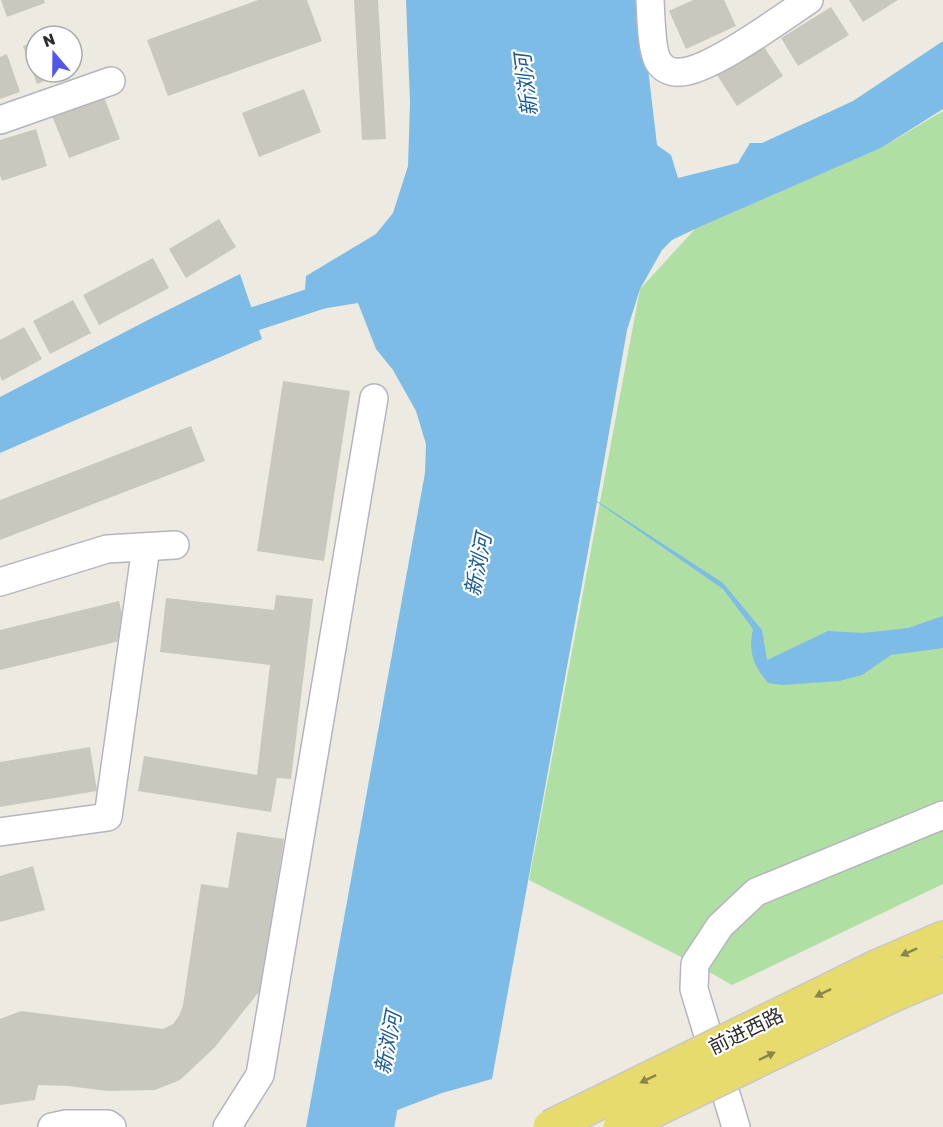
<svg xmlns="http://www.w3.org/2000/svg" width="943" height="1127" viewBox="0 0 943 1127" font-family="Rubik,'Noto Sans SC',sans-serif">
  <style>
    .green { fill: #afdfa2 }
    .water { fill: #7dbce6 }
    .lines { fill: none; stroke-linecap: round; stroke-linejoin: round }
    .canal { stroke: #7dbce6; stroke-width: 24 }
    .river { stroke: #7dbce6; stroke-width: 42 }
    .building { fill: #c9c8bf }
    .minor-casing { stroke: #b4b5bf; stroke-width: 30 }
    .major-casing { stroke: #c8c8c8; stroke-width: 36 }
    .minor { stroke: #fff; stroke-width: 27 }
    .major { stroke: #e7db6d; stroke-width: 33 }
    .major-bridge-casing { stroke: #c8c8c8; stroke-width: 36; stroke-linecap: butt }
    .major-bridge { stroke: #e7db6d; stroke-width: 33 }
    .oneway { fill: #8a844d }
    .labels { text-anchor: middle; dominant-baseline: central; stroke-width: 4.5; stroke-linejoin: round; paint-order: stroke }
    .street-label { font-size: 20px; fill: #2d2d2d; stroke: #fff }
    .water-label { font-size: 21px; font-style: italic; fill: #195a96; stroke: #fff }
  </style>
  <rect width="100%" height="100%" fill="#edeae1"/>
  <polygon class="green" points="943,111 943,884 732,985 695,964 529,880 640,289 695,229 881,148"/>
  <g class="water">
    <path d="M406 0H640L657 145 671 155 678 178 738 163 750 143H762L853 101 943 41V109L881 148 695 229 672 240 662 250 640 289 627 330 597 501 723 583 762 630 767 660 828 631 863 633 908 628 943 616V648L891 655 862 675 839 681 782 685 768 683C753 665 748 652 753 629L723 589 597 502 492 1079 442 1093 353 1127H306L425 473 426 444 416 411 393 370 376 349 358 303 315 310 305 290 306 276 376 234 393 213 408 166 410 102Z"/>
    <polygon points="240,274 262,339 0,453 0,397 148,320"/>
  </g>
  <g class="lines">
    <polyline class="canal" points="224,329 342,290"/>
    <polyline class="river" points="373,1127 385,1060"/>
  </g>
  <g class="building">
    <polygon points="1,0 44,0 45,3 7,17"/>
    <polygon points="258,0 307,0 322,41 168,96 147,40"/>
    <polygon points="354,0 378,0 386,139 362,140"/>
    <polygon points="693,0 724,0 736,26 686,49 669,11"/>
    <polygon points="849,0 898,0 863,22"/>
    <polygon points="831,7 849,35 798,66 781,38"/>
    <polygon points="36,41 36,72 67,72 37,84 23,46"/>
    <polygon points="763,45 783,76 737,106 717,75"/>
    <polygon points="7,54 20,92 0,99 0,57"/>
    <polygon points="304,89 321,132 259,157 242,113"/>
    <polygon points="104,97 120,139 69,158 52,116"/>
    <polygon points="36,129 47,166 2,181 0,175 0,140"/>
    <polygon points="219,219 236,247 186,278 169,249"/>
    <polygon points="153,258 169,288 99,325 83,295"/>
    <polygon points="73,300 91,333 50,354 33,321"/>
    <polygon points="24,327 42,359 2,381 0,376 0,340"/>
    <polygon points="283,381 350,391 324,561 257,551"/>
    <polygon points="191,426 205,461 0,540 0,500"/>
    <polygon points="276,595 313,599 291,779 277,778 271,812 138,791 144,756 257,775 270,665 160,652 166,598 274,610"/>
    <polygon points="119,601 128,639 0,670 0,630"/>
    <polygon points="90,747 97,791 0,807 0,762"/>
    <polygon points="237,832 284,839 262,988 215,1047 180,1080 155,1090 108,1091 68,1086 38,1085 35,1100 0,1105 0,1019 21,1011 163,1029 173,1024 179,1016 183,1005 201,884 228,888"/>
    <polygon points="33,866 45,910 0,922 0,876"/>
  </g>
  <g class="lines">
    <defs>
      <g id="minor">
        <path d="M650 0C651 14 651 54 660 64 665 70 673 73 680 72 709 72 783 17 809 0"/>
        <polyline points="0,120 111,81"/>
        <polyline points="0,582 107,549 175,545"/>
        <polyline points="0,832 108,817 146,547"/>
        <polyline points="52,1127 66,1124 108,1124 112,1127"/>
        <polyline points="227,1127 260,1075 374,398"/>
        <polyline points="736,1127 694,989 695,964 720,926 756,892 943,815"/>
      </g>
      <g id="major">
        <polyline points="876,967 943,938"/>
        <polyline points="891,996 943,974"/>
      </g>
    </defs>
    <use href="#minor" class="minor-casing"/>
    <use href="#major" class="major-casing"/>
    <use href="#minor" class="minor"/>
    <use href="#major" class="major"/>
    <defs>
      <g id="major-bridge">
        <polyline points="550,1127 876,967"/>
        <polyline points="620,1127 891,996"/>
      </g>
    </defs>
    <use href="#major-bridge" class="major-bridge-casing"/>
    <use href="#major-bridge" class="major-bridge"/>
  </g>
  <defs><path id="oneway-solid" d="M-6-.8H1V-3.2L6.5 0L1 3.2V.8H-6Z" transform="scale(1.5)"/></defs>
  <g class="oneway">
    <use href="#oneway-solid" transform="translate(909 952) rotate(156)"/>
    <use href="#oneway-solid" transform="translate(823 993) rotate(154)"/>
    <use href="#oneway-solid" transform="translate(767 1056) rotate(-26)"/>
    <use href="#oneway-solid" transform="translate(648 1079) rotate(154)"/>
  </g>
  <g class="labels">
    <g class="street-label">
      <text transform="translate(746 1031) rotate(-26)">前进西路</text>
    </g>
    <g class="water-label">
      <text transform="translate(526 85) rotate(-97)">新浏河</text>
      <text transform="translate(478 565) rotate(-79)">新浏河</text>
      <text transform="translate(388 1043) rotate(-79)">新浏河</text>
    </g>
  </g>
  <g transform="translate(54 54) rotate(340)"><circle r="28" fill="#ffffff" stroke="#ababab" stroke-width="1.5"/>
  <path d="M0-4.5L10 22L0 15L-10 22Z" fill="#4f57ec"/>
  <text y="-9" font-size="16" font-weight="bold" text-anchor="middle" fill="#2d2d2d">N</text>
  </g>
</svg>
